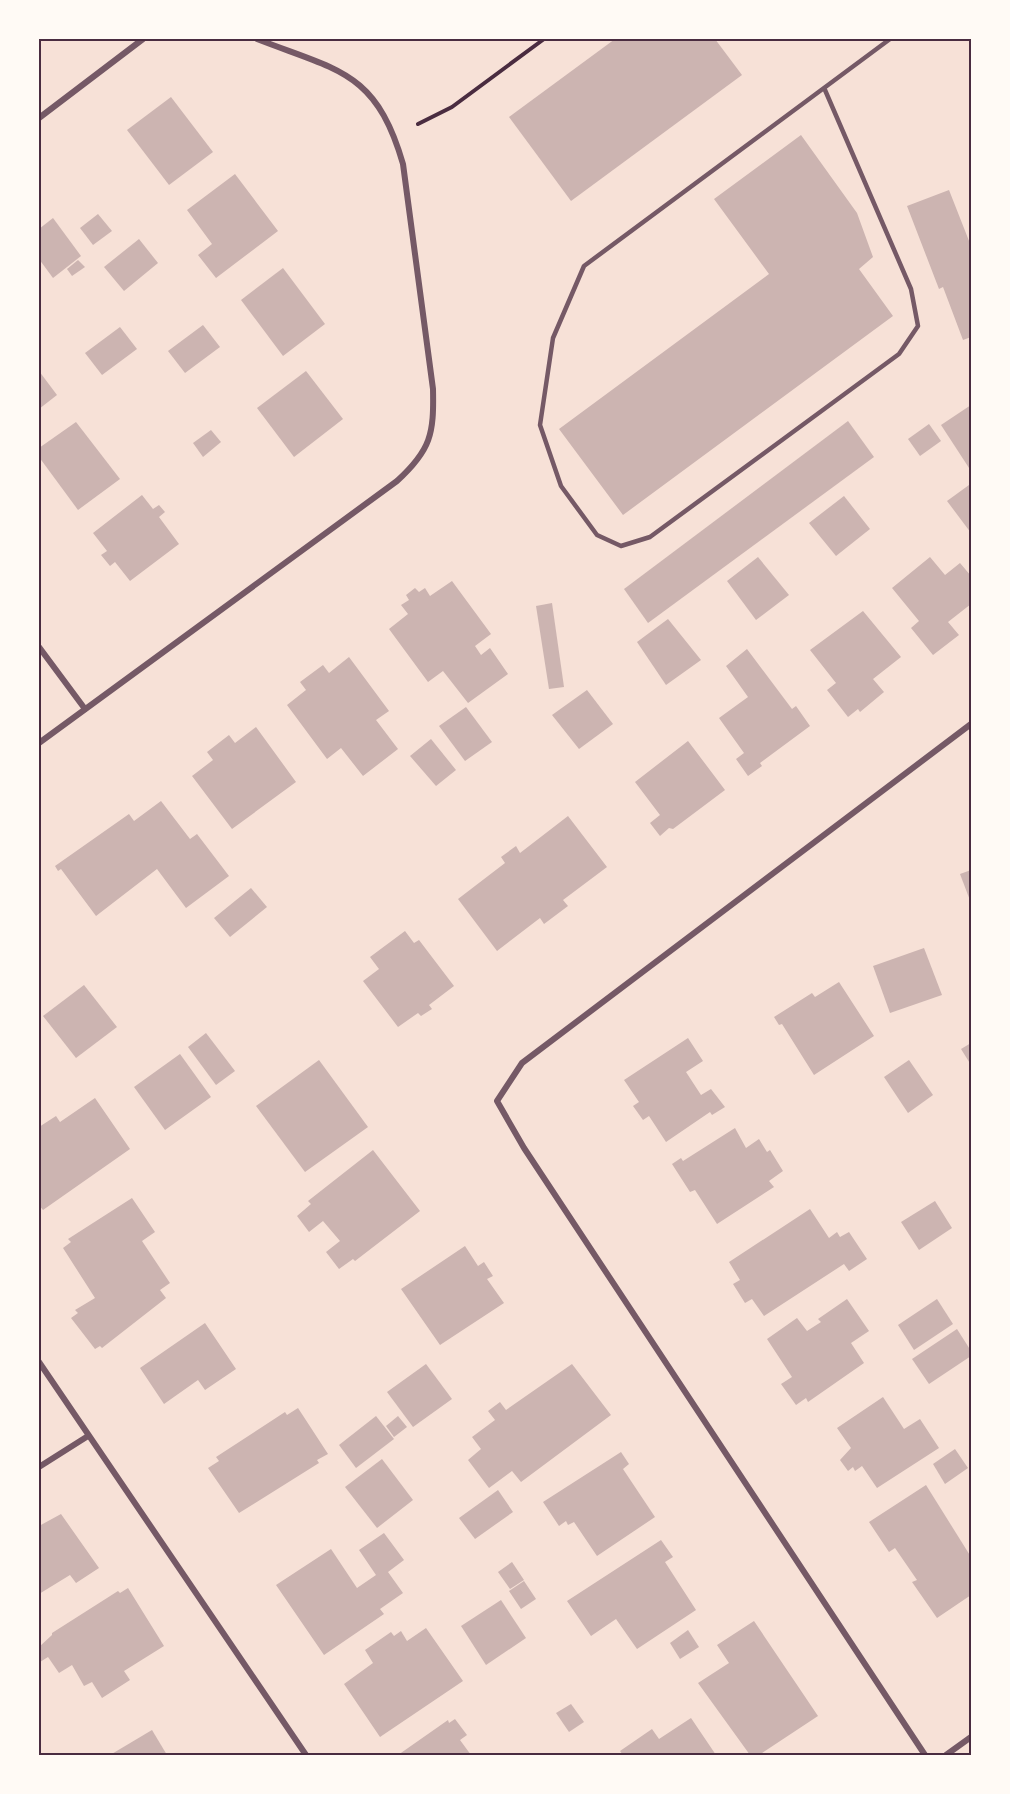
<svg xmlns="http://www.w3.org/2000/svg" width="1010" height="1794" viewBox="0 0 1010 1794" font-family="Mulish,sans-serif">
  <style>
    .building { fill: #ccb4b1 }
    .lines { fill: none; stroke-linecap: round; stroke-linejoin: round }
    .path { stroke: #4a2c40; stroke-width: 4 }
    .service { stroke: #755966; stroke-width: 4.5 }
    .minor { stroke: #755966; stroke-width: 6 }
    .neatline { fill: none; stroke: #4a2c40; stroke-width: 2 }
  </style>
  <rect width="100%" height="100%" fill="#f7e1d7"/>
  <g class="building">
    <polygon points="615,39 715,39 742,75 571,201 509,117"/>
    <polygon points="171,97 213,152 169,185 127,130"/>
    <polygon points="801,135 857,213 873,257 859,269 893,316 623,515 559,429 769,274 714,199"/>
    <polygon points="235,174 278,231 216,278 198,255 212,244 187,210"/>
    <polygon points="949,190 971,246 971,337 963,340 943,287 939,289 907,206"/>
    <polygon points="98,214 112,231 93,245 80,228"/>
    <polygon points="53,218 81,256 53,278 39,259 39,229"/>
    <polygon points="139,239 158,263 124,291 104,267"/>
    <polygon points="78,260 85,267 72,276 67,269"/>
    <polygon points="283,268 325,324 283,356 241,300"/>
    <polygon points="203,325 220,347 185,373 168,351"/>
    <polygon points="120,327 137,349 102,375 85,353"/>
    <polygon points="39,371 57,395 39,409"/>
    <polygon points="306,371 343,419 294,457 257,408"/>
    <polygon points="971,405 971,471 941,425"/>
    <polygon points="848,421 874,457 648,623 624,589"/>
    <polygon points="76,422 120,479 78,510 39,457 39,448"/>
    <polygon points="929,424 941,441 920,456 908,439"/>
    <polygon points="211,430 221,442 203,457 193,443"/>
    <polygon points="969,485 971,488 971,533 947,501"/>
    <polygon points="142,495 153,509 159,505 165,512 159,517 179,544 130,581 115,562 110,566 101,555 107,551 93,533"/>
    <polygon points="844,496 870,529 836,556 809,523"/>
    <polygon points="758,557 789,595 756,620 727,581"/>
    <polygon points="930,557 945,575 960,563 971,576 971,604 948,622 959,635 933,655 911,628 919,621 892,588"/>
    <polygon points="452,581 491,634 475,646 481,655 490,648 508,674 468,703 443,671 428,682 389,629 408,614 401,605 409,600 406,595 415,588 419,592 425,588 430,596"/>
    <polygon points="552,603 564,687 549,689 536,606"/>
    <polygon points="863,611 901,657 873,679 884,692 860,712 858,709 848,717 827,690 836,683 810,650"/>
    <polygon points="668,619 701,660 666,685 637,642"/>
    <polygon points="747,649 792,709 796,706 810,726 760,763 762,766 748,776 736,759 744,753 719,718 748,697 726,666"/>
    <polygon points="349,657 389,711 376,720 398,749 363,776 341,748 327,759 287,705 306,690 300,682 323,665 329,673"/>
    <polygon points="587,690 613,724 579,749 552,715"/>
    <polygon points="466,707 492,742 465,761 439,726"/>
    <polygon points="256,727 296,782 232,829 192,776 213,760 207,752 229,735 235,743"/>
    <polygon points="431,739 456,770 436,786 410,756"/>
    <polygon points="688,741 725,790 673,829 669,828 660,836 650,823 660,815 635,782"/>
    <polygon points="161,801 190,839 197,834 229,876 186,908 157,869 96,916 61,869 58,871 55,866 129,814 134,821"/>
    <polygon points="568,816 607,867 563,900 568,906 544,924 540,918 497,951 458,899 505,863 501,857 516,846 520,853"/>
    <polygon points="971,870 971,903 960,874"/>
    <polygon points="251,888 267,907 230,937 214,918"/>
    <polygon points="405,931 414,943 419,940 454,986 429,1005 432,1009 421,1016 418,1013 398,1027 363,981 379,969 370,957"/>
    <polygon points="924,948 942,995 890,1013 873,966"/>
    <polygon points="839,982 874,1036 814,1075 782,1024 779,1025 774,1017 812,993 815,997"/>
    <polygon points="84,985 117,1027 76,1058 43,1016"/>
    <polygon points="206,1033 235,1071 216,1085 188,1047"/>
    <polygon points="688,1038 703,1061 686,1072 701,1095 711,1089 725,1107 712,1115 710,1112 666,1142 649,1116 643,1120 633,1106 639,1102 624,1080"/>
    <polygon points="971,1043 971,1065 961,1049"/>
    <polygon points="180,1054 211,1097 165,1130 134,1087"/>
    <polygon points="319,1060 368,1127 305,1172 256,1106"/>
    <polygon points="909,1060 933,1095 908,1113 884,1077"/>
    <polygon points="95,1098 130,1149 43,1210 39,1205 39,1127 56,1116 60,1122"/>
    <polygon points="735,1128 746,1148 759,1139 767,1152 770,1150 783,1171 769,1181 774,1187 717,1224 695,1190 690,1192 672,1164 681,1158 683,1161"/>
    <polygon points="373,1150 420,1211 355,1261 353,1259 339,1269 326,1252 340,1241 323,1221 309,1232 297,1216 311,1204 308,1201"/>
    <polygon points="132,1198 155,1232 142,1241 170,1283 160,1290 166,1298 102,1348 100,1346 95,1349 71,1318 78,1313 75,1310 95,1298 63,1248 71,1242 68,1239"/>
    <polygon points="935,1201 952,1228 919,1250 901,1222"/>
    <polygon points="810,1209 829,1238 837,1232 840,1237 849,1232 867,1259 849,1271 844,1264 764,1316 752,1299 745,1303 733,1284 740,1280 729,1262"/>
    <polygon points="465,1246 478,1266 484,1262 493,1276 487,1279 504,1303 440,1345 401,1289"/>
    <polygon points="847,1299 869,1331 851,1343 864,1363 808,1402 806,1398 796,1405 781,1384 792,1377 767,1339 797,1318 807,1331 821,1322 818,1319"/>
    <polygon points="937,1299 953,1324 914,1350 898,1325"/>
    <polygon points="205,1323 236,1369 205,1390 198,1380 164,1404 140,1368"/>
    <polygon points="957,1329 971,1351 971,1356 929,1384 912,1359"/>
    <polygon points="426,1364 452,1399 413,1427 387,1392"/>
    <polygon points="572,1364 611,1415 521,1482 512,1471 489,1488 468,1460 481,1449 472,1437 495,1420 488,1411 500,1402 506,1410"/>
    <polygon points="883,1397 904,1429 920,1419 939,1448 877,1488 862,1466 855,1471 853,1467 848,1471 840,1460 851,1448 837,1428"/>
    <polygon points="298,1408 328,1454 317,1460 319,1463 239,1513 208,1468 219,1461 216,1457 285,1412 287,1415"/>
    <polygon points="376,1416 394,1439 356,1468 339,1445"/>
    <polygon points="398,1416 407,1427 394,1437 386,1426"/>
    <polygon points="955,1449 968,1468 945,1484 933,1464"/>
    <polygon points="621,1452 629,1464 623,1469 655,1517 597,1556 574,1522 568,1525 566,1521 559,1526 543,1502"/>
    <polygon points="382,1459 413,1500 377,1528 345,1487"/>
    <polygon points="926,1485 971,1557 971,1595 937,1618 912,1582 917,1580 895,1548 889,1552 869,1522"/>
    <polygon points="498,1490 513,1512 475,1539 459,1518"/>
    <polygon points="61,1514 99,1568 76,1583 70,1575 39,1594 39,1526"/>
    <polygon points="384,1533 404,1560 388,1572 403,1593 380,1609 384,1614 324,1655 276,1585 331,1549 357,1588 376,1575 359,1550"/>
    <polygon points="661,1540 673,1557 665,1562 696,1610 637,1649 616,1619 591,1636 567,1601"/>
    <polygon points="512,1562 524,1580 510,1589 498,1572"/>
    <polygon points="524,1581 536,1599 521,1609 509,1591"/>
    <polygon points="128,1588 164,1646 124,1671 130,1680 102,1698 92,1682 84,1686 72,1665 59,1673 48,1657 40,1662 39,1647 52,1635 52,1633 118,1591 120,1593"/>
    <polygon points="501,1600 526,1638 486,1665 461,1626"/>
    <polygon points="754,1621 818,1716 759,1755 750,1755 698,1683 729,1663 717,1645"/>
    <polygon points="426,1628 463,1681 380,1737 344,1684 373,1663 365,1650 391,1632 394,1636 401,1631 407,1641"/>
    <polygon points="688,1630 699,1647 680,1659 670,1643"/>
    <polygon points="571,1704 584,1722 569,1732 556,1713"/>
    <polygon points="691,1718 716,1755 623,1755 620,1751 652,1729 659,1739"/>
    <polygon points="455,1719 467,1735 460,1740 471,1755 398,1755 448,1720 449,1723"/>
    <polygon points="152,1730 167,1755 110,1755"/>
  </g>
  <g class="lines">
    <polyline class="path" points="418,124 452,107 544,39"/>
    <polyline class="service" points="825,90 911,289 918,326 899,354 650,537 621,546 597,535 561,486 540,425 553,338 584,266 890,39"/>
    <g class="minor">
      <polyline points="39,118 143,39"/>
      <polyline points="39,647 85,709"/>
      <path d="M39 743 397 481C431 450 434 434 433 389L403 164C376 71 339 71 257 39"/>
      <polyline points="39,1362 306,1755"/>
      <polyline points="39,1467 88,1436"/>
      <polyline points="925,1755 524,1148 497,1101 522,1063 971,724"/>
      <polyline points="946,1755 971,1737"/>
    </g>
  </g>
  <rect width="1010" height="1794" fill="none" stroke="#fffaf5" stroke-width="81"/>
  <rect x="40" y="40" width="930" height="1714" class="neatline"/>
</svg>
